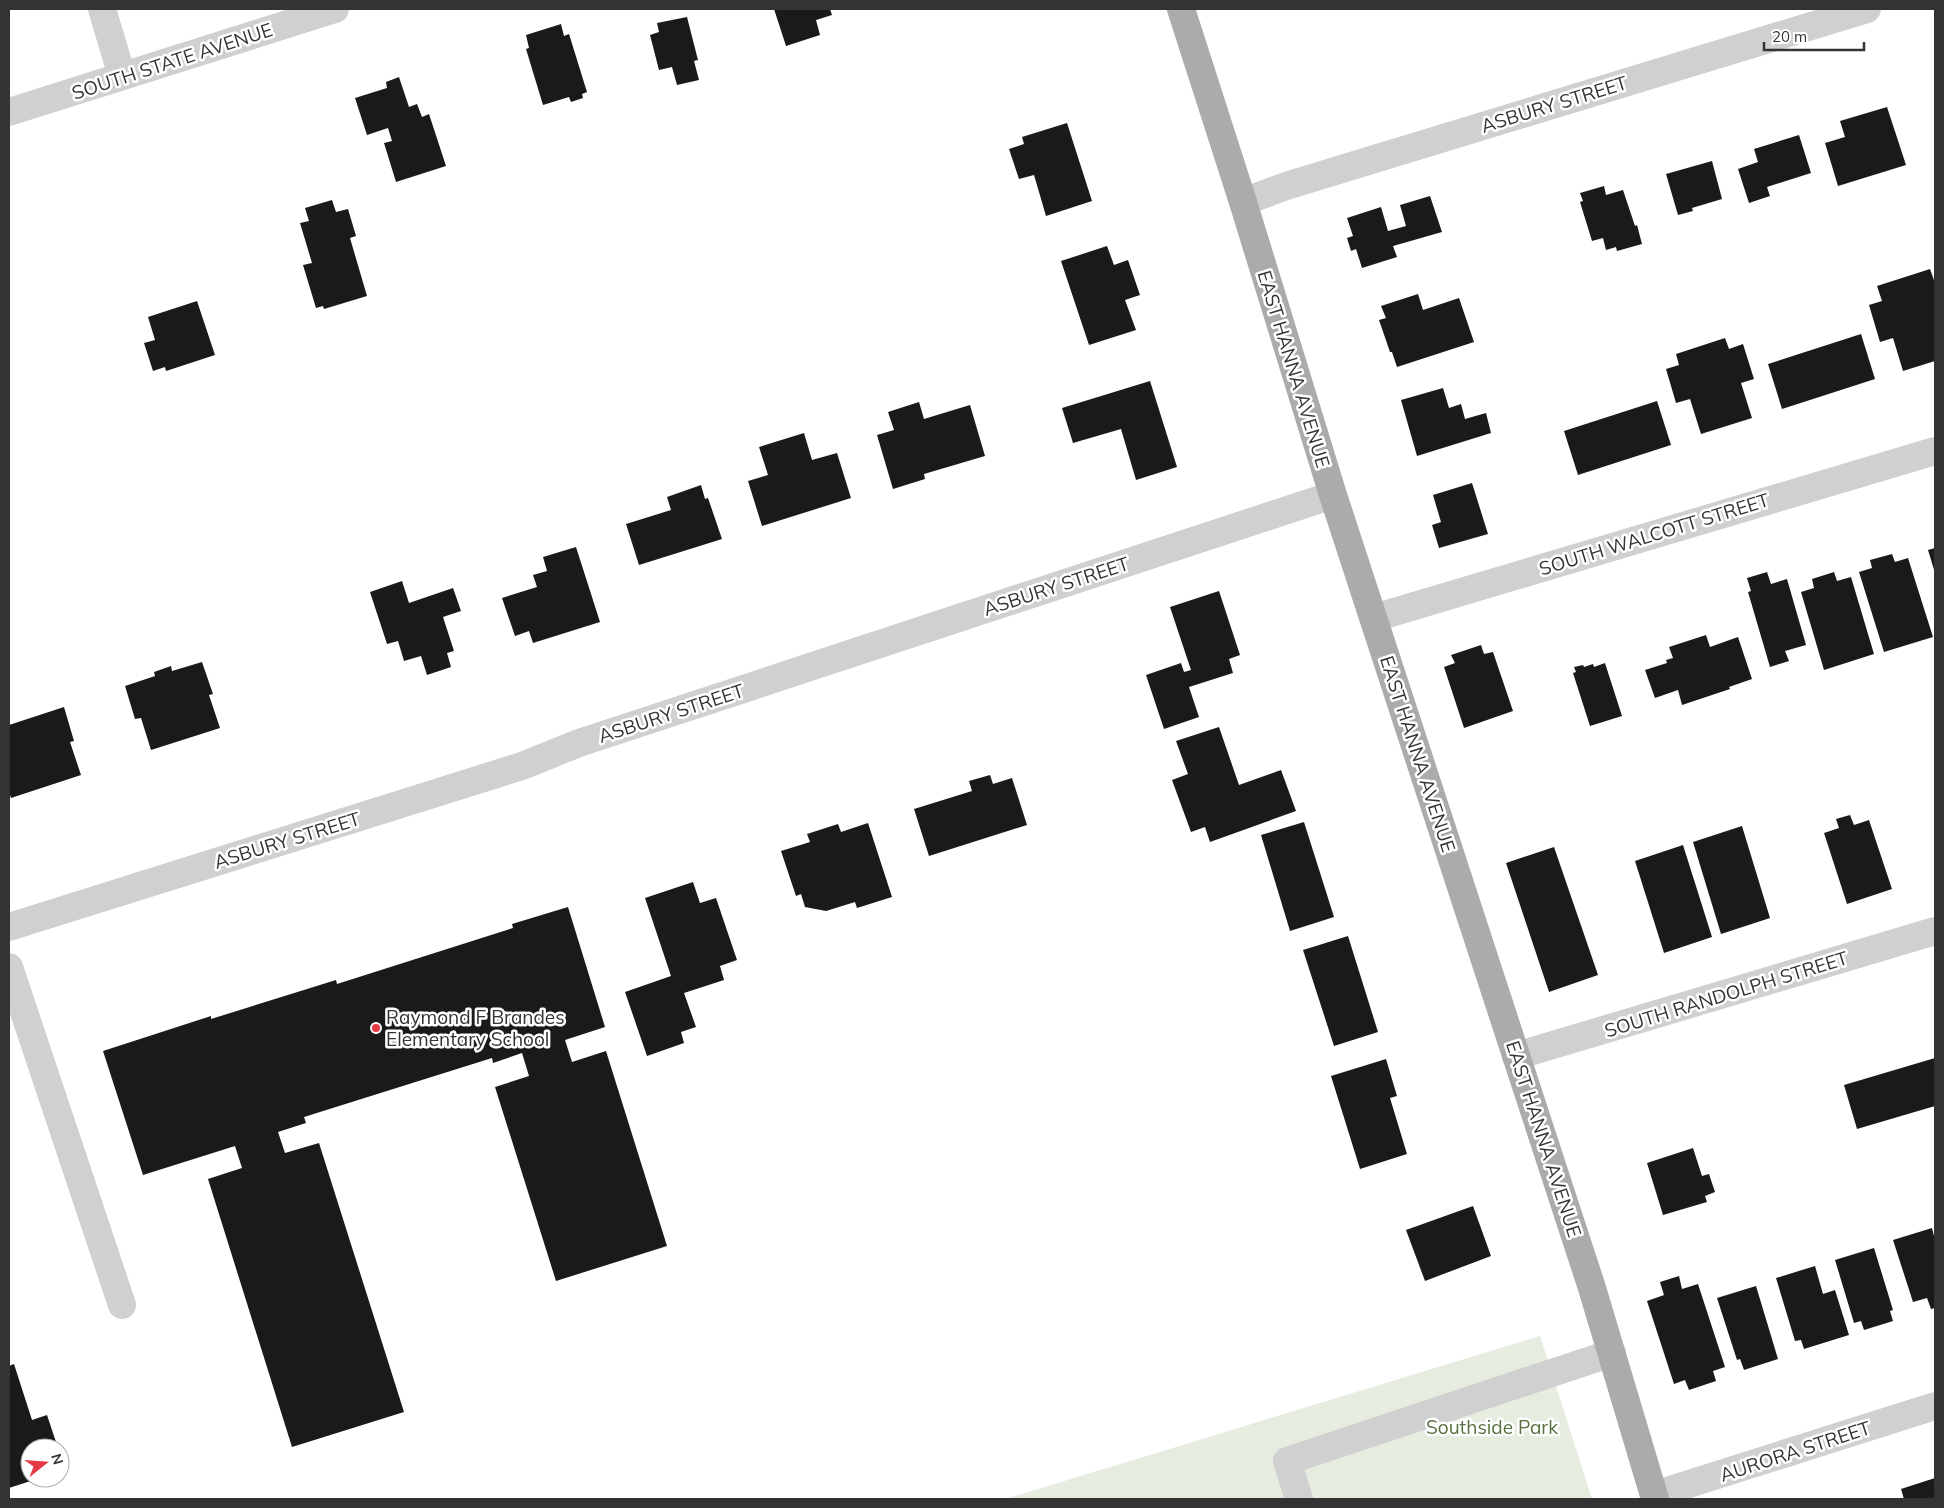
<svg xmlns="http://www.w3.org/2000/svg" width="1944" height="1508" viewBox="0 0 1944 1508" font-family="Mulish,sans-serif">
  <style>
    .green { fill: #e6ecdf }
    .building { fill: #1a1a1a }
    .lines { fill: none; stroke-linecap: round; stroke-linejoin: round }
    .minor { stroke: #d0d0d0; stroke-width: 28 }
    .major { stroke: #ababab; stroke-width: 28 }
    .poi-dot { fill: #e63946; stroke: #fff; stroke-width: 2 }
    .labels { text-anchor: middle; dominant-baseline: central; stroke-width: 5; stroke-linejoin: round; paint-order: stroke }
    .street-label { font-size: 19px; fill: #333; stroke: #fff }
    .poi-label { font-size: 19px; fill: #333; stroke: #fff; text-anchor: start }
    .park-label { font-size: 19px; fill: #56703f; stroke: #fff }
  </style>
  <rect width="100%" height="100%" fill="#fff"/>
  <polygon class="green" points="1540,1336 1592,1499 1005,1499"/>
  <g class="building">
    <polygon points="774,9 830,9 832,15 816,20 820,35 786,46"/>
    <polygon points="687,17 698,60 694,61 699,80 677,85 672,67 659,70 650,35 659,32 657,23"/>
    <polygon points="561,24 564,36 569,34 587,92 582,94 583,98 571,102 569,97 543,105 526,49 529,48 526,35"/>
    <polygon points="399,77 409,107 417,104 422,117 429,114 446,166 396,182 384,143 392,141 388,128 367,135 355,98 387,88 386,82"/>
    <polygon points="1887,107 1906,165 1838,186 1825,143 1845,137 1840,121"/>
    <polygon points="1067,123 1092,201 1046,216 1034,175 1019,179 1009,149 1024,144 1022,137"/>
    <polygon points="1799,135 1811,173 1767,187 1770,196 1749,203 1738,169 1758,162 1754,149"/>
    <polygon points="1712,161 1722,199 1692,208 1693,211 1678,215 1666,174"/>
    <polygon points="1604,186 1606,195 1623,190 1635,226 1637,225 1642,244 1617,251 1616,247 1606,250 1603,238 1592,241 1580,202 1583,201 1580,193"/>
    <polygon points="1430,196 1442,232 1393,246 1397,257 1362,268 1356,249 1351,251 1347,238 1353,236 1347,218 1381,207 1388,231 1406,226 1400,205"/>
    <polygon points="332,200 336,212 348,209 356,236 350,238 367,296 324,309 323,306 316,308 303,265 312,263 300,223 309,221 305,208"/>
    <polygon points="1107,246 1114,265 1128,260 1140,295 1125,300 1136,330 1089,345 1061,261"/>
    <polygon points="1930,269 1935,283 1935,361 1903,371 1893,338 1880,342 1869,305 1882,301 1877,286"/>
    <polygon points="1418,294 1423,310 1459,298 1474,342 1397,367 1392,352 1390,352 1379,320 1386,318 1381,306"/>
    <polygon points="197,301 215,355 166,371 165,367 153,371 144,343 155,340 148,317"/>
    <polygon points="1861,334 1875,379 1782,409 1768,364"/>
    <polygon points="1725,338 1729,349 1743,344 1754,379 1741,383 1752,418 1701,434 1690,399 1676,403 1666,369 1679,365 1676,354"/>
    <polygon points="1150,381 1177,467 1136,480 1121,429 1073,443 1062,408"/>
    <polygon points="1443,388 1449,408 1461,404 1465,419 1486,413 1491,433 1417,456 1401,400"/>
    <polygon points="1657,401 1671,445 1578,475 1564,431"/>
    <polygon points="919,402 924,419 970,405 985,456 924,474 925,479 893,489 877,435 894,430 888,412"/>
    <polygon points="804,433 812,460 837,453 851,498 762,526 748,481 768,475 759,447"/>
    <polygon points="1472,483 1488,534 1439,548 1432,525 1441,522 1433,495"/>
    <polygon points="701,485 705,499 708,498 722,539 639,565 626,524 671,510 667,497"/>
    <polygon points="576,547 600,622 533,643 529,631 515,636 502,598 537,587 533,575 547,571 543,557"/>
    <polygon points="1935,548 1935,573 1928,550"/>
    <polygon points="1892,554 1895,562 1908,558 1933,637 1884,652 1859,572 1872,568 1870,560"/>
    <polygon points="1767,572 1771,584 1787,579 1806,645 1785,651 1789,661 1770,667 1748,592 1751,591 1747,578"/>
    <polygon points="1834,572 1837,581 1851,577 1874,654 1824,670 1801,592 1814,588 1812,579"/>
    <polygon points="402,581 409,603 453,588 461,611 443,617 454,651 447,653 451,667 427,675 421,656 404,661 398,641 387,644 370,592"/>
    <polygon points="1219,591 1240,655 1229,659 1233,673 1189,687 1199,717 1164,729 1146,675 1181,663 1184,672 1191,670 1170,607"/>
    <polygon points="1706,635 1710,647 1738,637 1752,679 1729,687 1730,689 1682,705 1678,690 1655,698 1645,670 1667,663 1666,660 1673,658 1669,647"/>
    <polygon points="1481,645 1484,654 1493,652 1513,711 1464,728 1444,667 1455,663 1451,655"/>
    <polygon points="202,662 213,694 209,695 220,728 151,750 141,718 135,719 125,686 155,676 154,672 171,666 172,671"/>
    <polygon points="1605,663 1622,716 1590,726 1573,673 1576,672 1574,667 1583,665 1584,667 1593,664 1594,667"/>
    <polygon points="64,707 74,741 70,742 81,775 11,798 9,792 9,725"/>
    <polygon points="1219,727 1239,785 1281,770 1296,811 1210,842 1205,827 1191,832 1172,780 1188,774 1176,741"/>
    <polygon points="990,775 993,784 1012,778 1027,825 929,856 914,809 972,791 969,781"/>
    <polygon points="1850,815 1854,825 1869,820 1892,889 1847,904 1824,833 1839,828 1836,819"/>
    <polygon points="1304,822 1334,917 1290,931 1261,835"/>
    <polygon points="868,823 892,897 857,908 855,902 826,911 805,907 801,894 796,896 781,851 810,842 807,834 838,824 841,832"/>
    <polygon points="1742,826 1770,918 1721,934 1693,842"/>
    <polygon points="1683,845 1712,937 1664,953 1635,861"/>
    <polygon points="1554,847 1598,975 1549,992 1506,863"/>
    <polygon points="693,882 700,903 716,898 737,960 720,966 724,980 684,993 696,1027 681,1032 684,1043 647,1056 625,992 671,976 645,898"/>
    <polygon points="568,907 605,1027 565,1040 572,1062 606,1051 667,1246 556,1281 495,1087 529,1076 522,1053 493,1063 492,1058 304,1117 306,1123 278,1132 285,1153 319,1143 404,1412 292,1447 208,1179 242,1168 235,1146 143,1175 103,1051 211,1016 211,1019 336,980 337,984 513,928 512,924"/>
    <polygon points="1348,936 1378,1032 1334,1046 1303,950"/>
    <polygon points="1935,1058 1935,1106 1857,1129 1844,1085"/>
    <polygon points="1386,1059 1397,1096 1390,1098 1407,1154 1360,1169 1331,1076"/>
    <polygon points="1693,1148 1702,1176 1709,1174 1715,1192 1705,1196 1707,1202 1663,1215 1647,1163"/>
    <polygon points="1473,1206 1491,1256 1425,1281 1406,1230"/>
    <polygon points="1932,1228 1935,1240 1935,1308 1931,1309 1927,1298 1913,1302 1893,1240"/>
    <polygon points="1874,1248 1893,1310 1890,1311 1893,1321 1864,1330 1861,1321 1854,1323 1835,1260"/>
    <polygon points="1815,1266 1823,1294 1835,1290 1849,1335 1804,1349 1801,1340 1795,1341 1776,1278"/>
    <polygon points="1679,1276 1682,1289 1698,1284 1725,1367 1713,1371 1716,1381 1689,1390 1685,1380 1674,1384 1647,1301 1664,1295 1660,1282"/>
    <polygon points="1756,1286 1778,1359 1744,1370 1740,1359 1737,1360 1717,1298"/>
    <polygon points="14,1364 32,1420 47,1415 57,1445 46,1448 30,1448 30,1478 40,1478 9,1488 9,1366"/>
    <polygon points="1935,1478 1935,1499 1904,1499 1901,1489"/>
  </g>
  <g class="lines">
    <g class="minor">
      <polyline points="102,9 122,76"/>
      <polyline points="9,112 335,9"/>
      <polyline points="1243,202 1286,186 1867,9"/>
      <polyline points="1374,618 1935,451"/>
      <polyline points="9,927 522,766 579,743 1333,495"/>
      <polyline points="9,967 122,1305"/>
      <polyline points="1516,1056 1935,931"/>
      <polyline points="1654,1495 1935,1406"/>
      <polyline points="1299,1499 1287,1461 1612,1353"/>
    </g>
    <polyline class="major" points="1181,9 1243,202 1333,495 1592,1288 1655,1499"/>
  </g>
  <circle class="poi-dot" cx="376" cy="1028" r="5"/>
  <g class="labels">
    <g class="street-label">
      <text transform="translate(172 61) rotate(-18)">SOUTH STATE AVENUE</text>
      <text transform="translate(1554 104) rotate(-17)">ASBURY STREET</text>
      <text transform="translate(1294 369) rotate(73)">EAST HANNA AVENUE</text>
      <text transform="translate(1654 534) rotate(-17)">SOUTH WALCOTT STREET</text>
      <text transform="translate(1056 586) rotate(-18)">ASBURY STREET</text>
      <text transform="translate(671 713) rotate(-18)">ASBURY STREET</text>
      <text transform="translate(1418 754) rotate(72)">EAST HANNA AVENUE</text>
      <text transform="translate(287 840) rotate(-17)">ASBURY STREET</text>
      <text transform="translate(1726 994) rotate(-17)">SOUTH RANDOLPH STREET</text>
      <text transform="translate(1544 1139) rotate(72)">EAST HANNA AVENUE</text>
      <text transform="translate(1795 1451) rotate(-18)">AURORA STREET</text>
    </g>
    <g class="poi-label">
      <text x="386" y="1017">Raymond F Brandes<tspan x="386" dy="22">Elementary School</tspan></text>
    </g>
    <g class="park-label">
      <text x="1492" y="1427">Southside Park</text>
    </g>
  </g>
  <rect width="1944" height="1508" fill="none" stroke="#333333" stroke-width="20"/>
  <g transform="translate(45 1463) rotate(73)"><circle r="24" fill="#ffffff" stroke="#adadad"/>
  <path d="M0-4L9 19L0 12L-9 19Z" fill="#e63946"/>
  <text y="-8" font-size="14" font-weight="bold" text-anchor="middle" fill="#333333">N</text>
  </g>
  <path d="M1764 42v8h100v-8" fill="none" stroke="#333333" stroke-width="2.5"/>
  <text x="1772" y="42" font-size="15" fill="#333333" stroke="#ffffff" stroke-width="4" paint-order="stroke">20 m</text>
</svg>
